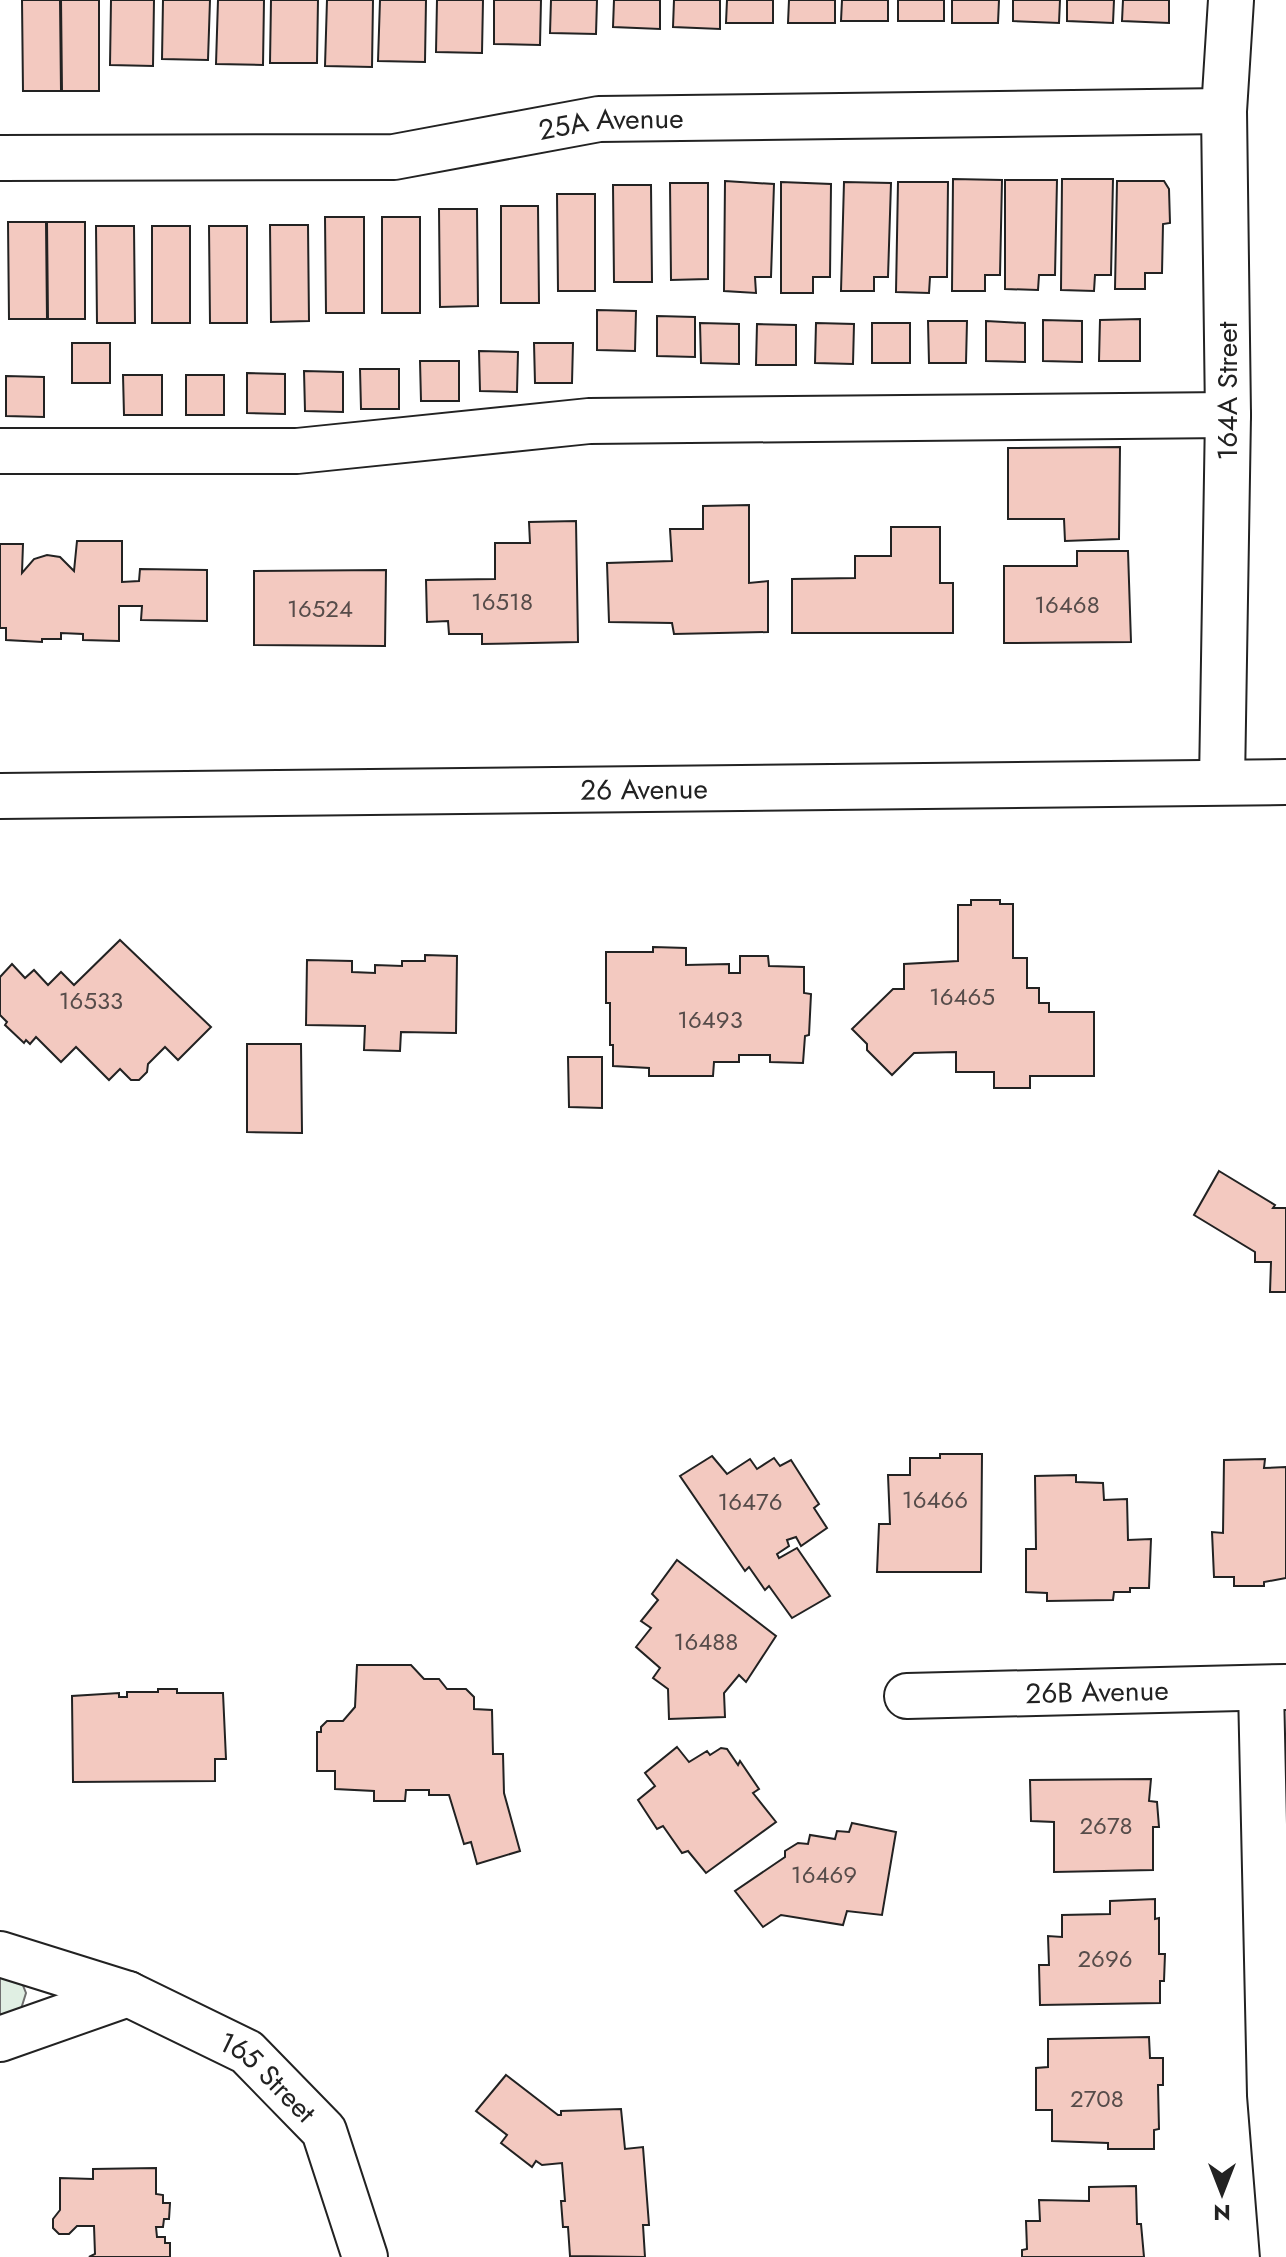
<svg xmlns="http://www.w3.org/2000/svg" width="1286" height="2257" viewBox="0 0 1286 2257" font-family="Jost,sans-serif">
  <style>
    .green { fill: #e0efe3; stroke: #6f6f6f; stroke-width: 2 }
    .building { fill: #f3c9c0; stroke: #222; stroke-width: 2 }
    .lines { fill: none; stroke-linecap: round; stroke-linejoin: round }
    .minor-casing { stroke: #222; stroke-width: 48 }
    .minor { stroke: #fff; stroke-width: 44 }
    .labels { text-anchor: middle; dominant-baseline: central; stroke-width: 6; stroke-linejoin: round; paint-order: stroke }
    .number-label { font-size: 24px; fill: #564c4a }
    .street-label { font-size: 28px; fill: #222; stroke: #fff }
  </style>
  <rect width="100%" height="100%" fill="#fff"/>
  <polygon class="green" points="0,1975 22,1983 26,1993 21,2009 0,2018"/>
  <g class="building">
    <polygon points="22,0 60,0 61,91 23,91"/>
    <polygon points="61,0 99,0 99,91 62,91"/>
    <polygon points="111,0 154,0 153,66 110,65"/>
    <polygon points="163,0 210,0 208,60 162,59"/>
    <polygon points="218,0 264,0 263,65 216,64"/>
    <polygon points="271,0 318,0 317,63 270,63"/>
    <polygon points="327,0 373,0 372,67 325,66"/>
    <polygon points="380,0 426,0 425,62 378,61"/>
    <polygon points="437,0 483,0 482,53 436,52"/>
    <polygon points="494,0 541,0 540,45 494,44"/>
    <polygon points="551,0 597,0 596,34 550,33"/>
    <polygon points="614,0 660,0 660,29 613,27"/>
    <polygon points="674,0 720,0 720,29 673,27"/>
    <polygon points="727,0 773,0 773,23 726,23"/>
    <polygon points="789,0 835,0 835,23 788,23"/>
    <polygon points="842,0 888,0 888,21 841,21"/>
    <rect x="898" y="0" width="46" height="21"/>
    <polygon points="952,0 999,0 998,23 952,23"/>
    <polygon points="1013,0 1060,0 1059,23 1013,21"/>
    <polygon points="1067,0 1114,0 1113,23 1067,21"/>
    <polygon points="1123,0 1169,0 1169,23 1122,21"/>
    <polygon points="953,179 1002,180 1000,275 985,275 985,291 952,291"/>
    <polygon points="1062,179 1113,179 1111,275 1095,275 1094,291 1061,290"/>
    <polygon points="1005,180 1057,180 1055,275 1039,275 1038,290 1005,289"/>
    <polygon points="725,181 774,184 771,277 755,277 756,293 724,291"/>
    <polygon points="1117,181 1164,181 1169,189 1170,223 1163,224 1162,273 1145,273 1145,289 1115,289"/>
    <polygon points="781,182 831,184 830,277 813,277 813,293 781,293"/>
    <polygon points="844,182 891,183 888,277 874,277 874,291 841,291"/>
    <polygon points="898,182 948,182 947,277 930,277 929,293 896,292"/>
    <polygon points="670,183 708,183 708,279 671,280"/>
    <polygon points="613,185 651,185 652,282 614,282"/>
    <polygon points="557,194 595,194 595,291 558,291"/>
    <polygon points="501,206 538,206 539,303 501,303"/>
    <polygon points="439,209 477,209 478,306 440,307"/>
    <polygon points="325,217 364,217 364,313 326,313"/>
    <rect x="382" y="217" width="38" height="96"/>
    <polygon points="8,222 46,222 47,319 9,319"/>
    <polygon points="47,222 85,222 85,319 48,319"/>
    <polygon points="270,225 308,225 309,321 271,322"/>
    <polygon points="96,226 134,226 135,323 97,323"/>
    <rect x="152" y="226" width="38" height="97"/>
    <polygon points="209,226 247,226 247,323 210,323"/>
    <polygon points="597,310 636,311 635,351 597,350"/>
    <polygon points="657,316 695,317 695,357 657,356"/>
    <polygon points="1140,319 1140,361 1099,361 1100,320"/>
    <polygon points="1043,320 1082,321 1082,362 1043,361"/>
    <polygon points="928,321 967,321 966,363 929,363"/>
    <polygon points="986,321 1025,323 1025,362 986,361"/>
    <polygon points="700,323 739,324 739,364 701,363"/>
    <polygon points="816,323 854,324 853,364 815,363"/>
    <rect x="872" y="323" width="38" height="40"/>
    <polygon points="757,324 796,325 796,365 756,365"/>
    <rect x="72" y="343" width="38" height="40"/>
    <polygon points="534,343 573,343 572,383 535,383"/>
    <polygon points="479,351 518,352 517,392 480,391"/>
    <polygon points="420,361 459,361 459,401 421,401"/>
    <polygon points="360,369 399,369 399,409 361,409"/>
    <polygon points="304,371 343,372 343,412 305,411"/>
    <polygon points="247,373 285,374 285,414 247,413"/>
    <polygon points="123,375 162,375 162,415 124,415"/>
    <rect x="186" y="375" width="38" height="40"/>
    <polygon points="6,376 44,377 44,417 6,416"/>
    <polygon points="1120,447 1119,539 1065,541 1064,519 1008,519 1008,448"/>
    <polygon points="749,505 749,583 768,581 768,632 674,634 672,623 609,622 607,563 672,561 670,529 703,529 703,506"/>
    <polygon points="576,521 578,642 482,644 482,634 449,634 448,621 427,622 426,580 495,579 495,543 530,543 529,522"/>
    <polygon points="891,527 940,527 940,583 953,583 953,633 792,633 792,579 855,578 855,556 891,556"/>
    <polygon points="77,541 122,541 122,582 139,581 140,569 207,570 207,621 141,620 142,606 119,606 119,641 83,640 83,634 61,633 61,639 42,639 42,642 6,640 6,628 0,628 0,544 23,544 22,573 34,559 47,555 60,557 74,571"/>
    <polygon points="1077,551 1128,551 1131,642 1004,643 1004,566 1077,566"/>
    <polygon points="386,570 385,646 254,645 254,571"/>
    <polygon points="971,900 1000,900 1000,904 1013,904 1013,958 1027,958 1027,988 1039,988 1039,1003 1049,1003 1049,1012 1094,1012 1094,1076 1030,1076 1030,1088 994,1088 994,1072 956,1072 956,1052 914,1053 892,1075 867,1050 867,1044 852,1029 893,989 904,989 904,964 958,961 958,905 971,905"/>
    <polygon points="120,940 211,1027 178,1060 165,1047 148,1064 147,1072 139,1080 131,1080 120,1069 109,1080 76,1047 61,1062 36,1037 30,1044 26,1040 24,1043 5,1025 7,1022 0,1015 0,977 12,964 25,978 34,970 48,985 61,972 74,985"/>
    <polygon points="653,947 686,948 686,965 729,964 729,973 740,973 740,956 768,956 769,966 804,967 804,993 811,994 809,1035 805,1036 803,1063 770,1062 770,1055 739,1055 739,1062 714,1062 713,1076 649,1076 649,1068 613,1066 613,1045 610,1045 610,1003 606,1003 606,952 653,952"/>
    <polygon points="425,955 457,956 456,1033 401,1032 400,1051 364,1050 365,1026 306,1025 307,960 352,961 352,972 375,973 375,965 402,966 402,961 425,961"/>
    <polygon points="247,1044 301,1044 302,1133 247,1132"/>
    <polygon points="568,1057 602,1057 602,1108 569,1107"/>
    <polygon points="1219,1171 1275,1205 1273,1208 1286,1208 1286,1292 1270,1292 1271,1262 1255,1262 1255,1252 1194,1215"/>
    <polygon points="940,1454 982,1454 981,1572 877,1572 879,1524 890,1524 888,1475 910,1475 910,1458 940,1458"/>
    <polygon points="712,1456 727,1474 750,1459 757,1469 774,1458 780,1466 791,1460 819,1504 814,1508 827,1528 801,1546 796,1537 787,1540 789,1546 777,1554 779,1558 797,1548 830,1596 792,1618 769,1586 765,1590 749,1567 745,1571 680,1476"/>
    <polygon points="1265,1459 1264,1468 1286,1467 1286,1578 1264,1582 1264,1586 1234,1586 1234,1577 1214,1577 1212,1532 1223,1533 1224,1460"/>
    <polygon points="1076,1475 1076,1482 1103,1483 1104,1500 1127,1499 1128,1540 1151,1539 1149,1588 1130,1588 1130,1592 1114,1592 1113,1600 1047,1601 1047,1593 1026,1592 1026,1549 1036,1549 1035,1476"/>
    <polygon points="677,1560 776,1636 746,1682 739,1675 724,1693 725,1717 669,1719 668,1689 653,1678 660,1668 636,1647 651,1628 641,1621 658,1600 652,1594"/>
    <polygon points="357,1665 411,1665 424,1679 439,1679 447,1689 466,1689 474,1697 474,1709 492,1710 493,1754 503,1754 504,1793 520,1851 477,1864 471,1842 464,1844 449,1795 429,1795 429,1790 406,1790 405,1801 374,1801 374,1791 335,1789 335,1771 317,1771 317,1732 321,1732 321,1727 327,1721 343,1721 355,1707"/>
    <polygon points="158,1689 177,1689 177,1693 223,1693 226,1759 215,1759 215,1781 73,1782 72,1696 119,1693 119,1697 127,1697 127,1692 158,1692"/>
    <polygon points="677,1747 689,1762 707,1751 710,1755 721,1748 727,1749 738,1765 740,1761 759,1789 753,1793 776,1822 706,1873 688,1851 682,1853 663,1826 657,1829 638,1800 655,1786 645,1773"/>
    <polygon points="1151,1779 1149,1801 1157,1802 1159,1827 1153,1827 1153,1870 1054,1872 1054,1822 1031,1821 1030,1780"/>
    <polygon points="852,1823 896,1832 882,1915 847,1911 843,1925 781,1915 763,1927 735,1891 785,1857 785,1851 798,1843 808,1844 810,1835 835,1839 837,1831 849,1832"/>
    <polygon points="1155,1899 1155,1919 1159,1918 1159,1954 1165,1954 1164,1981 1160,1981 1160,2003 1040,2005 1039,1965 1049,1965 1048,1936 1062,1937 1062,1915 1110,1914 1110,1901"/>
    <polygon points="1149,2037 1150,2058 1163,2058 1163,2085 1158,2085 1159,2129 1154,2130 1154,2149 1108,2149 1108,2143 1052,2141 1052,2110 1036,2110 1036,2068 1048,2067 1048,2039"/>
    <polygon points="506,2075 558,2115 561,2115 561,2111 621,2109 625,2149 643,2147 649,2225 643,2225 645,2257 570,2256 568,2227 563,2227 561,2201 565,2201 562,2163 542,2165 536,2161 532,2167 501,2143 507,2135 476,2111"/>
    <polygon points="156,2168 156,2194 163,2195 163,2203 170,2203 169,2219 164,2219 163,2227 156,2227 157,2237 165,2237 165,2243 170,2243 170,2257 89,2257 95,2254 94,2226 77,2226 69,2234 59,2234 53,2228 53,2219 60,2210 60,2178 93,2179 93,2169"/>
    <polygon points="1136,2186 1137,2224 1141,2224 1144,2257 1022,2257 1022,2250 1027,2249 1026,2221 1040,2221 1039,2200 1089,2201 1089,2187"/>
  </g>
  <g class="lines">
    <defs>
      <g id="minor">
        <path id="s1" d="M0 158 394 157 599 119 1224 111"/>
        <polyline points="0,451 297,451 589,421 1228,415"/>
        <polyline points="1222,782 1228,415 1224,111 1231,0"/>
        <path id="s2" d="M0 796 1286 782"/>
        <polyline points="1261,1689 1270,2095 1283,2257"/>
        <path id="s3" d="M907 1696 1286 1687"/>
        <path id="s4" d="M0 1954 128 1994 247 2052 324 2131 365 2257"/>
        <polyline points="0,2039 128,1994"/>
      </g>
    </defs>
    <use href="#minor" class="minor-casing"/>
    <use href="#minor" class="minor"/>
  </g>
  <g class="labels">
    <g class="number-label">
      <text x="502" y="601">16518</text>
      <text x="1067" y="604">16468</text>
      <text x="320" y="608">16524</text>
      <text x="962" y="996">16465</text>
      <text x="91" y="1000">16533</text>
      <text x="710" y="1019">16493</text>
      <text x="935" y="1499">16466</text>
      <text x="750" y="1501">16476</text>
      <text x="706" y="1641">16488</text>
      <text x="1106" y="1825">2678</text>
      <text x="824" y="1874">16469</text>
      <text x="1105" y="1958">2696</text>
      <text x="1097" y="2098">2708</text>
    </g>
    <g class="street-label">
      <text stroke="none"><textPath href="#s1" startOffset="614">25A Avenue</textPath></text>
      <text transform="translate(1227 391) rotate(-90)">164A Street</text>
      <text stroke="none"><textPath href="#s2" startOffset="644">26 Avenue</textPath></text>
      <text stroke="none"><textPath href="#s3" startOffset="190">26B Avenue</textPath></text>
      <text stroke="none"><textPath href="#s4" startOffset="298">165 Street</textPath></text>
    </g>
  </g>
  <g transform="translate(1222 2193) rotate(180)" stroke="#ffffff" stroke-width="6" paint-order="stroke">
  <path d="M0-6L14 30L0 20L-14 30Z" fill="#222222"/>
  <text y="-12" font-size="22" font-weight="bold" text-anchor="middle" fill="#222222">N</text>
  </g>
</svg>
